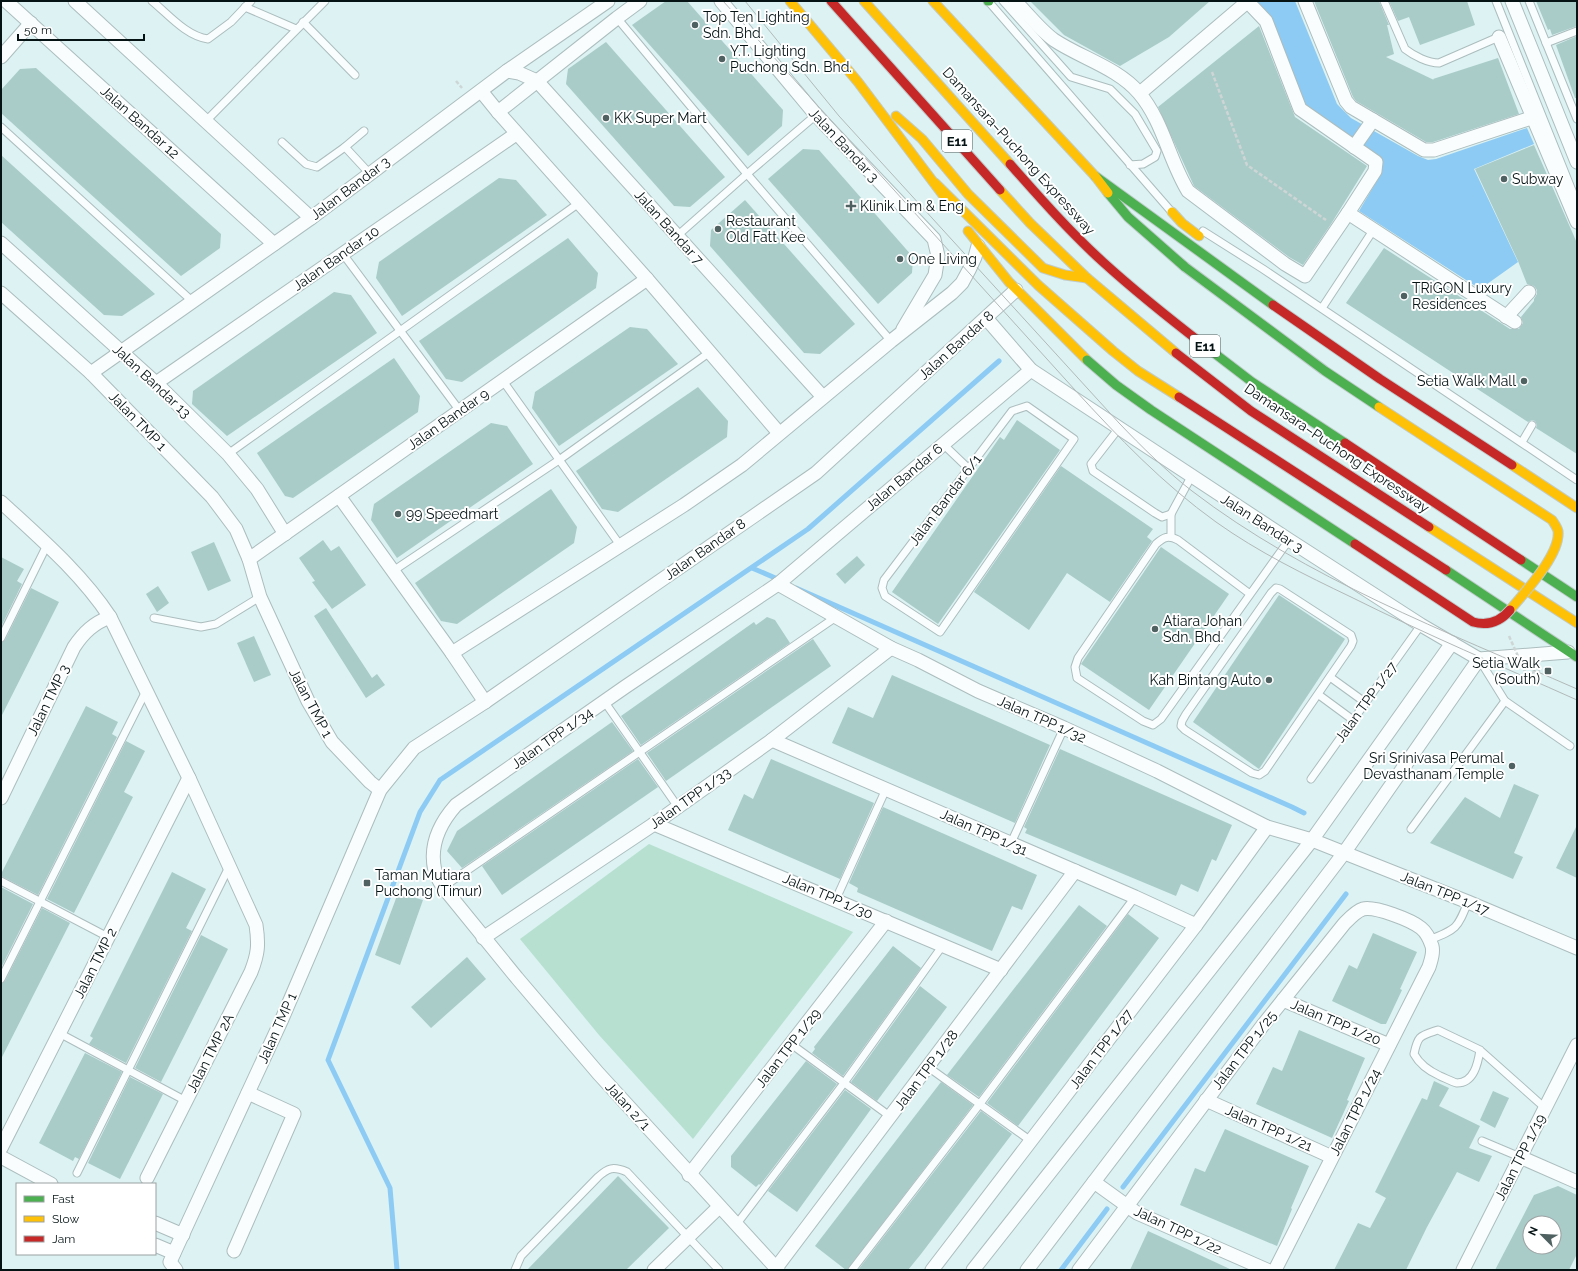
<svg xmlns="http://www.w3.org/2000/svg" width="1578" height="1271" viewBox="0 0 1578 1271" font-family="Raleway,sans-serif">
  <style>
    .green { fill: #b7e0d0 }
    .water { fill: #8dcbf4 }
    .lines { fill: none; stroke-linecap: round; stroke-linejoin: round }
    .stream { stroke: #8dcbf4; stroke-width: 5 }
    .building { fill: #a9ccc9; fill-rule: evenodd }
    .lane-casing { stroke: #acbdbe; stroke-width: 9 }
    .street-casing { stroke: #acbdbe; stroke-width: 15 }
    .fast-casing { stroke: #c0cbcc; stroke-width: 11 }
    .slow-casing { stroke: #c0cbcc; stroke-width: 11 }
    .jam-casing { stroke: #c0cbcc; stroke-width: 11 }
    .path { stroke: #ced5d5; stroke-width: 2.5; stroke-dasharray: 4 2; stroke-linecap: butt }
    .lane { stroke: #fafdfd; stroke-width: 7 }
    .street { stroke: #fafdfd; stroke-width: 13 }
    .fast { stroke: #4caf50; stroke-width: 9 }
    .slow { stroke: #ffc107; stroke-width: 9 }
    .jam { stroke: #c62828; stroke-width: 9 }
    .tram { stroke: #b3b8b8; stroke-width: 1 }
    .fast-bridge-casing { stroke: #c0cbcc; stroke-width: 11; stroke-linecap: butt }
    .slow-bridge-casing { stroke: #c0cbcc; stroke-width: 11; stroke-linecap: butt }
    .jam-bridge-casing { stroke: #c0cbcc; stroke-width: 11; stroke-linecap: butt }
    .path-bridge { stroke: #ced5d5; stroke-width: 2.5; stroke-dasharray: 4 2; stroke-linecap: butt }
    .fast-bridge { stroke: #4caf50; stroke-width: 9 }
    .slow-bridge { stroke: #ffc107; stroke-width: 9 }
    .jam-bridge { stroke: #c62828; stroke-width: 9 }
    .poi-dot { fill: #506162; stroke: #fff; stroke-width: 1.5 }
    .labels { text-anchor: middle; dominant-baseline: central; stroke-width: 4; stroke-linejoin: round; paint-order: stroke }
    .shield { fill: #fff; stroke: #505a5a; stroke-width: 1 }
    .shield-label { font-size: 13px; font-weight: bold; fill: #051314 }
    .poi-label { font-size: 14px; fill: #051314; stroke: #fff; text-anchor: start }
    .street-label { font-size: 14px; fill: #051314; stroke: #fff }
  </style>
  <rect width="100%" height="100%" fill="#dcf2f3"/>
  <polygon class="green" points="649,844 853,932 693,1139 599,1035 520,939"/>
  <polygon class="water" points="1255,1 1295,1 1337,104 1351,118 1418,156 1428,160 1436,159 1527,128 1534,144 1474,169 1518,262 1480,289 1359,211 1381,174 1382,158 1305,105 1273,22"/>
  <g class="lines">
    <g class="stream">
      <polyline points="752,568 780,580"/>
      <polyline points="796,588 1292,807 1304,813"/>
      <polyline points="1123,1187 1346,894"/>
      <polyline points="397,1270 390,1188 328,1060 420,812 440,780 808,529 999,361"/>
      <polyline points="1061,1270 1107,1209"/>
    </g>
  </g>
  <g class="building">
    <polygon points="666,1 687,1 783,110 782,126 748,156 632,25"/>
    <polygon points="1030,1 1210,1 1169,37 1120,66 1064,35"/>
    <polygon points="1314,1 1379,1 1389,25 1387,25 1394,54 1386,57 1434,80 1433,79 1498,58 1519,114 1433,142 1426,142 1356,101 1353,97"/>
    <polygon points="1389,1 1467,1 1475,25 1420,45 1409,17 1398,21"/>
    <polygon points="1536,1 1577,1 1577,26 1552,35 1550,29 1548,30"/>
    <polygon points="1259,26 1295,117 1367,166 1331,224 1303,265 1289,257 1194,186 1158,107"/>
    <polygon points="1577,36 1577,98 1575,98 1556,45"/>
    <polygon points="606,42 725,177 690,207 674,206 566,84 568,69"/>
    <polygon points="36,68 221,234 220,248 181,276 1,113 1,90 20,69"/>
    <polygon points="1534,145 1577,243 1577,454 1536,428 1537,425 1535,421 1532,420 1528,422 1346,303 1384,248 1510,329 1519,329 1523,323 1521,317 1534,301 1534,299 1537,294 1537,290 1534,286 1527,284 1518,261 1475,169"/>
    <polygon points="803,149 819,150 913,257 912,273 878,304 768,179"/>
    <polygon points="1,155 34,185 155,294 122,316 104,315 1,222"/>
    <polygon points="499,178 516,180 547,215 402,316 376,278 379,262"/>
    <polygon points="745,200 855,324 820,354 804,353 710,246 711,230"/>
    <polygon points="568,238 598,273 596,288 462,382 446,379 419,341"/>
    <polygon points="334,292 351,295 377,333 227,436 192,404 193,391"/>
    <polygon points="630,327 647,329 678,364 559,446 532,408 535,392"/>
    <polygon points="394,358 420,396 418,412 293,498 285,496 257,453"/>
    <polygon points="698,387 728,421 727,437 618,512 602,509 576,471"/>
    <polygon points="1017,420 1060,450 938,624 892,592 1000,437 1004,440"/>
    <polygon points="491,423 507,426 533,464 397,558 371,520 374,504"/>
    <polygon points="1061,466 1153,529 1147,537 1152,541 1110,602 1067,573 1029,630 974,592"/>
    <polygon points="551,489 577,527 574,543 457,624 441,621 415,583"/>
    <polygon points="323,540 331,551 339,546 366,585 332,609 312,582 315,581 299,558"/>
    <polygon points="214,542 231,581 208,591 191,552"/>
    <polygon points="1161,547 1229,594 1149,710 1081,664"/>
    <polygon points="857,556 865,565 845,584 836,574"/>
    <polygon points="1,557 24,569 17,581 22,584 1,627"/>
    <polygon points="158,586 169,603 157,612 146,594"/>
    <polygon points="31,588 59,602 1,717 1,643 5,640"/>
    <polygon points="1279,595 1345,639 1259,769 1193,722"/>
    <polygon points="326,608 372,678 377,674 385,685 366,698 314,616"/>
    <polygon points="767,617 775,620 790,643 641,745 621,716 754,622 756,625"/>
    <polygon points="254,636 271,675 254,682 237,643"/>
    <polygon points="813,639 831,666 666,781 647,753"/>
    <polygon points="892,675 1050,745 1015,823 832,743 848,707 873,718"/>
    <polygon points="86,706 118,722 112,734 117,737 38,895 1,876 1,874"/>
    <polygon points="612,722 633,751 462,868 447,851 457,831"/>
    <polygon points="126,741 145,751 124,792 133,797 74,913 47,899"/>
    <polygon points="1060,749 1232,825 1216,861 1212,859 1198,892 1181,884 1176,896 1025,833 1027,829 1024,827"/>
    <polygon points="638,759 658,787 502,895 482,866"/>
    <polygon points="771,759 874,803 840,879 728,830 744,794 753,799"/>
    <polygon points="1514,784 1539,795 1514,853 1523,857 1513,879 1430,843 1465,797 1500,818"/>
    <polygon points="883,807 1037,875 1022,910 1012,906 992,951 857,892 858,888 849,883"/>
    <polygon points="1577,825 1577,878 1556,868"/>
    <polygon points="172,872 206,889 186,928 192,931 126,1063 89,1044 93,1038 90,1036"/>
    <polygon points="1,887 33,904 1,968"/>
    <polygon points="398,893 423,900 400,965 375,955"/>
    <polygon points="1079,905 1107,926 979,1097 947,1075"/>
    <polygon points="42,908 70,923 1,1059 1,984 5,981"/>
    <polygon points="1128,914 1159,938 1018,1126 987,1103"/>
    <polygon points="1373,933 1417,952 1400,989 1402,990 1386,1024 1381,1024 1332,1001 1349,965 1357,969"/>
    <polygon points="201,935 228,949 161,1082 135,1068"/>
    <polygon points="893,946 921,968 843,1076 812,1053 815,1049 814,1047"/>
    <polygon points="467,957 486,979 431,1028 411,1007"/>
    <polygon points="920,986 947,1007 877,1101 851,1082"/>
    <polygon points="1299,1030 1365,1058 1347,1100 1349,1101 1332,1138 1256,1104 1273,1067 1282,1071"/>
    <polygon points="85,1053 122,1072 79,1159 75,1157 73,1161 39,1143"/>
    <polygon points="806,1061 837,1084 760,1185 759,1184 756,1187 731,1167 731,1156"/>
    <polygon points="130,1077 163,1094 120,1179 88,1163"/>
    <polygon points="1434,1081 1449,1088 1439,1106 1480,1126 1469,1148 1492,1156 1479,1182 1457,1172 1427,1227 1406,1270 1334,1270 1358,1223 1370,1228 1386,1198 1375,1192 1422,1098 1427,1100"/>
    <polygon points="941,1082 973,1105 847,1270 846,1270 815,1246"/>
    <polygon points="845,1090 871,1109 797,1212 768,1191"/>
    <polygon points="1493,1091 1509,1098 1495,1128 1480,1120"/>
    <polygon points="981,1111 1012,1134 921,1254 908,1270 858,1270"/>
    <polygon points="1225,1129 1309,1166 1291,1208 1292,1209 1277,1246 1180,1205 1195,1168 1205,1172"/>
    <polygon points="618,1176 669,1228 626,1270 527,1270"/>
    <path d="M1558 1186 1577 1195V1254L1569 1270H1495L1534 1195ZM1530 1223H1554V1247H1530Z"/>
    <polygon points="1148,1231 1159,1236 1232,1270 1130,1270"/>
  </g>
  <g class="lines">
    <defs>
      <g id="lane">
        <path d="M152 1C168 14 186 36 208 39L231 22 251 1"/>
        <polyline points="1003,1 1071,77 1110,89 1135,114 1157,151 1155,157 1143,164 1130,165"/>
        <path d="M1384 1 1405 49C1414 56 1428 63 1439 63L1501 36"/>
        <polyline points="1496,1 1577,203"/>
        <polyline points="1529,1 1577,119"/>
        <polyline points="989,2 1170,210"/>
        <polyline points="245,7 296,29"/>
        <polyline points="617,18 747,174 891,341"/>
        <polyline points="303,22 355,75"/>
        <polyline points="1546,43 1577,31"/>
        <polyline points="206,121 325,1"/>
        <polyline points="1,127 192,301"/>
        <polyline points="282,142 306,164 317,167 345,147 370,174"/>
        <polyline points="345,147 364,131"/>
        <polyline points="1203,231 1263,269 1577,480"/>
        <polyline points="677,236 747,174 816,115"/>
        <polyline points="343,254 460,411"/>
        <polyline points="1322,308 1374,229"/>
        <polyline points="503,381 620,545"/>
        <polygon points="1027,406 1074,439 940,632 885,596 882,588 884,580 1012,411"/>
        <polyline points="1119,428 1091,464 1093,471 1155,513 1162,517 1171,514"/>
        <polyline points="1522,442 1532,425"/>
        <polyline points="943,444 969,469"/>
        <polyline points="228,454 579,203"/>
        <polyline points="1171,536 1171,514 1191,477"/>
        <polyline points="393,571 559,460 710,352"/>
        <polygon points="1276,588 1280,589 1351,635 1353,641 1351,646 1265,771 1259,775 1252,773 1185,730 1181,726 1182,721 1186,714 1271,593"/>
        <path d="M1250 594 1178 540C1168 535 1164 537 1156 544L1078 658 1075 667 1077 678 1143 721 1153 725 1161 719 1289 540"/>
        <polyline points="154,618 201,627 216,624 260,597"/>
        <polyline points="1,638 47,545"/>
        <polyline points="1479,659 1505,701 1570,746"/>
        <polyline points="1330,677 1366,703"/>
        <polyline points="1319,695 1353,720"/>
        <polyline points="604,701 678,807"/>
        <polyline points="1311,779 1421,625"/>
        <polyline points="1411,829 1505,701"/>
        <polyline points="1011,843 1064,728"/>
        <polyline points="1,881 108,937"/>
        <polyline points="443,887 836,617"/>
        <polyline points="836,899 886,789"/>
        <path d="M1429 940C1457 929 1457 929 1468 902"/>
        <polyline points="1,979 146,691"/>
        <polyline points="59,1033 186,1101"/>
        <polyline points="791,1044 891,1117"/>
        <path d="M1480 1050C1478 1063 1474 1083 1457 1083 1452 1082 1445 1078 1440 1076 1429 1071 1420 1065 1414 1054 1418 1035 1420 1036 1438 1030L1480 1050 1545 1108"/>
        <polyline points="928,1067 1031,1141"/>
        <polyline points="1482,1141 1520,1157"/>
        <polyline points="77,1173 229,867"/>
        <polyline points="736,1225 844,1083 943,945"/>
        <path d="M515 1270 521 1256 598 1177C608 1168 613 1166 627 1172L719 1270"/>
        <polyline points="852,1270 979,1105 1135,897"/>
      </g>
      <g id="street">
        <polyline points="6,1 274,244"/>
        <polyline points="75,1 311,218"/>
        <polyline points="721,1 816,115 934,239 938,256 935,275 903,329"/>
        <path d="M1015 1C1026 12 1041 31 1054 40 1081 58 1118 68 1139 93 1163 121 1169 160 1188 191L1285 264 1305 276 1348 213"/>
        <polyline points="1247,1 1266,21 1300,109 1376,162 1375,171 1348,213 1515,322"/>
        <polyline points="1305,1 1346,101 1351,107 1424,150 1434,150 1534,117"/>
        <polyline points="1512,1 1577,162"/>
        <polyline points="1499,37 1577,222"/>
        <polyline points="1,57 31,23"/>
        <polyline points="507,71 519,73 537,81 823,397"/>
        <polyline points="481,91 498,112 647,279 779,433"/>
        <polyline points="1140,93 1247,2"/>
        <polyline points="498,112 617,18 640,1"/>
        <polyline points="1354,147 1373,120"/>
        <polyline points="1,243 156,383 228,454 257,489 285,534"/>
        <polyline points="1,293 91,373 212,497 236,529 249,559 260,597 308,701 332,742 370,782 380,790"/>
        <polyline points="1506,317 1529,292"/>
        <polyline points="986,318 1031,370 1289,540 1421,625 1479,659 1568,652"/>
        <polyline points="91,373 311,218 507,71 608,1"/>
        <polyline points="156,383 516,134"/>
        <polyline points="339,496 452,653 485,702"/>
        <path d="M1 502C40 538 81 573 110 617L189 778 256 925C259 945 258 954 251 972L147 1178"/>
        <polyline points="249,559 647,279"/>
        <polyline points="778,584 891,648 918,660 978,691 1064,728 1157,771 1267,827 1312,840 1468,902 1577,948"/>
        <polyline points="452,653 684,505 742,465 891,341 952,293 962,283 969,270 975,257 978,246"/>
        <polyline points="772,740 1135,897 1196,925"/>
        <path d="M1 798 74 647C84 632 94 623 110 617"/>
        <polyline points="654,824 1001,970"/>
        <polyline points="483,938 654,824 772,740 891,648"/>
        <polyline points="1283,1000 1389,1045"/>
        <polyline points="1206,1100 1332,1157"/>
        <polyline points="1,1148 189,778"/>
        <polyline points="1,1157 51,1184"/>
        <polyline points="1520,1157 1577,1182"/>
        <polyline points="689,1175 886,921"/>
        <polyline points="1094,1182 1137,1213 1267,1270"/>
        <polyline points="155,1223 183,1235"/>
        <polyline points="155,1245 174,1253"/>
        <polyline points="234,1251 294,1114 248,1093"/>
        <polyline points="776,1268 1075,871"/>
        <polyline points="176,1270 170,1262 174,1253 282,1019 380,790 414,748 485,702 816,473 1016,290"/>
        <polyline points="654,1270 719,1207"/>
        <path d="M778 1270 598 1073 517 978 443 887C440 882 436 876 435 871 429 846 440 823 456 805L625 687 778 584 1031 370"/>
        <polyline points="932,1270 1196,925 1267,827"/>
        <polyline points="973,1270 1312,840 1452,643"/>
        <polyline points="1027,1270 1344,853 1479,659"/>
        <path d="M1079 1270 1263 1025 1344 924C1349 919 1356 911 1363 909 1375 906 1411 920 1421 928 1426 932 1430 940 1432 946 1434 953 1431 960 1429 967L1275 1270"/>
        <polyline points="1463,1270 1577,1045"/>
      </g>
      <g id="fast">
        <polyline points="988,1 989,1"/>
        <polyline points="1095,176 1273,305"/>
        <polyline points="1108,193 1128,217 1185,267"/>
        <polyline points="1205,346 1252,382 1345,443"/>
        <polyline points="1521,560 1577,597"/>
        <polyline points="1446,570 1577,657"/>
      </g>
      <g id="slow">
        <polyline points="790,1 858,82 943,195"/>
        <polyline points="864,1 1010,164"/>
        <polyline points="933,1 1095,176 1108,193"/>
        <polyline points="896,116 922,139 968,194 1043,268 1065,275 1087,278"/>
        <polyline points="935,183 1038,285 1113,351 1138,371 1179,397"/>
        <polyline points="1000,190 1030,223 1087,278 1176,353"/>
        <polyline points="1172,212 1182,223 1199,236"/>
        <polyline points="968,231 1009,282 1087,360"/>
        <polyline points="1512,465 1577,508"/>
        <polyline points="1429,527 1577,623"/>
      </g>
      <g id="jam">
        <polyline points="831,1 1000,190"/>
        <path d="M1010 164C1040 198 1070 232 1103 262 1136 292 1170 319 1205 346"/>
        <polyline points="1273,305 1380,379 1512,465"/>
        <polyline points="1176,353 1251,411 1429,527"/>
        <polyline points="1179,397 1446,570"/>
        <polyline points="1345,443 1521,560"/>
      </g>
    </defs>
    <use href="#lane" class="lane-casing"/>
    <use href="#street" class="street-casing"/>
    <use href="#fast" class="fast-casing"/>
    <use href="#slow" class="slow-casing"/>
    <use href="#jam" class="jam-casing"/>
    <g class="path">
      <polyline points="1212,72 1247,165 1326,220"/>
      <polyline points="456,81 462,88"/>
      <polyline points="1526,674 1539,671 1538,669"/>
    </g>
    <use href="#lane" class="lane"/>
    <use href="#street" class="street"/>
    <use href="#fast" class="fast"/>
    <use href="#slow" class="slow"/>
    <use href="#jam" class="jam"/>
    <g class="tram">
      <path d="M723 1 1075 390C1118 437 1163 484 1216 522 1258 552 1305 575 1351 597 1425 634 1501 666 1577 700"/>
      <path d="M745 1 839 116 1119 423C1142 447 1165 470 1192 491 1307 579 1445 631 1577 689"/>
    </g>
    <defs>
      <g id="fast-bridge">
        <polyline points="1185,267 1325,371 1379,407"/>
        <polyline points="1087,360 1116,385 1151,410 1355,544"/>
      </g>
      <path id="slow-bridge" d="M1379 407 1552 520C1554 523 1557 527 1558 531 1561 554 1524 593 1510 610"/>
      <path id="jam-bridge" d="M1355 544 1473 622C1488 626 1500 622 1510 610"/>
    </defs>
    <use href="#fast-bridge" class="fast-bridge-casing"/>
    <use href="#slow-bridge" class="slow-bridge-casing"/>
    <use href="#jam-bridge" class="jam-bridge-casing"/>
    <polyline class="path-bridge" points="1509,636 1526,674"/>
    <use href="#fast-bridge" class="fast-bridge"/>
    <use href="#slow-bridge" class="slow-bridge"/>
    <use href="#jam-bridge" class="jam-bridge"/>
  </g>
  <g class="poi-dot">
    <circle cx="695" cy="25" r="4"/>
    <circle cx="722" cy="59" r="4"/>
    <circle cx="606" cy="118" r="4"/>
    <circle cx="1504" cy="179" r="4"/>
    <path d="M849 200h4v4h4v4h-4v4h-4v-4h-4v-4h4z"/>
    <circle cx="718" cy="229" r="4"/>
    <circle cx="900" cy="259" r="4"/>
    <circle cx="1404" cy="296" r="4"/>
    <circle cx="1524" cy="381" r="4"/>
    <circle cx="398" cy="514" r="4"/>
    <circle cx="1155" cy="629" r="4"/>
    <rect x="1544" y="667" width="8" height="8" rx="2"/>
    <circle cx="1269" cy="680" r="4"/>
    <circle cx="1512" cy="766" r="4"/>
    <rect x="363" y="879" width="8" height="8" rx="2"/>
  </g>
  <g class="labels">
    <g class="shield">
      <rect x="942" y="130" width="30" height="22" rx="3"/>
      <rect x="1190" y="335" width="30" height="22" rx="3"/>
    </g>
    <g class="shield-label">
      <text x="957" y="141">E11</text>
      <text x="1205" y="346">E11</text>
    </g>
    <g class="poi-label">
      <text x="703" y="17">Top Ten Lighting<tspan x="703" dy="16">Sdn. Bhd.</tspan></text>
      <text x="730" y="51">Y.T. Lighting<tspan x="730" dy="16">Puchong Sdn. Bhd.</tspan></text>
      <text x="614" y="118">KK Super Mart</text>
      <text x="1512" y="179">Subway</text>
      <text x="860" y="206">Klinik Lim &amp; Eng</text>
      <text x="726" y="221">Restaurant<tspan x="726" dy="16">Old Fatt Kee</tspan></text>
      <text x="908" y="259">One Living</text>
      <text x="1412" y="288">TRiGON Luxury<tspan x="1412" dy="16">Residences</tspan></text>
      <text x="1516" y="381" text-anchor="end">Setia Walk Mall</text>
      <text x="406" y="514">99 Speedmart</text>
      <text x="1163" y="621">Atiara Johan<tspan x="1163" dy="16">Sdn. Bhd.</tspan></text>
      <text x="1540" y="663" text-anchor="end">Setia Walk<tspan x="1540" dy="16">(South)</tspan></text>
      <text x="1261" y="680" text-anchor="end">Kah Bintang Auto</text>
      <text x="1504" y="758" text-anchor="end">Sri Srinivasa Perumal<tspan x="1504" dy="16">Devasthanam Temple</tspan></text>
      <text x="375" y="875">Taman Mutiara<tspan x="375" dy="16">Puchong (Timur)</tspan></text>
    </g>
    <g class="street-label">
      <text transform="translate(140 122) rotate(42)">Jalan Bandar 12</text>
      <text transform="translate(844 145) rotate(47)">Jalan Bandar 3</text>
      <text transform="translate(1019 151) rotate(48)">Damansara–Puchong Expressway</text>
      <text transform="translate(350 188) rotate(-37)">Jalan Bandar 3</text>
      <text transform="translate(669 227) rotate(48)">Jalan Bandar 7</text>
      <text transform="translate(336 258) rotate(-35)">Jalan Bandar 10</text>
      <text transform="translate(956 345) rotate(-42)">Jalan Bandar 8</text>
      <text transform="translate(152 381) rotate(43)">Jalan Bandar 13</text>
      <text transform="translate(448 419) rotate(-35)">Jalan Bandar 9</text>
      <text transform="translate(138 421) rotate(46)">Jalan TMP 1</text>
      <text transform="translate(1337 448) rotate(34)">Damansara–Puchong Expressway</text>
      <text transform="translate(904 477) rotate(-40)">Jalan Bandar 6</text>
      <text transform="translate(945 500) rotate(-53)">Jalan Bandar 6/1</text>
      <text transform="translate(1262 523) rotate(33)">Jalan Bandar 3</text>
      <text transform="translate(705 549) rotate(-35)">Jalan Bandar 8</text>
      <text transform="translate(48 700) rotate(-64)">Jalan TMP 3</text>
      <text transform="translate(1366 702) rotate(-54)">Jalan TPP 1/27</text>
      <text transform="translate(311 703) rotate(62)">Jalan TMP 1</text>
      <text transform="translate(1042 719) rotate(24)">Jalan TPP 1/32</text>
      <text transform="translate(552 738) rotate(-35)">Jalan TPP 1/34</text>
      <text transform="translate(690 798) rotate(-35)">Jalan TPP 1/33</text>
      <text transform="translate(984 832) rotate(24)">Jalan TPP 1/31</text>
      <text transform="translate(1445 893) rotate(22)">Jalan TPP 1/17</text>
      <text transform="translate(828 896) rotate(23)">Jalan TPP 1/30</text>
      <text transform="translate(95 963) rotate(-63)">Jalan TMP 2</text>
      <text transform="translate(1336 1022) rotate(23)">Jalan TPP 1/20</text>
      <text transform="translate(277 1028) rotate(-66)">Jalan TMP 1</text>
      <text transform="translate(788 1048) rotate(-52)">Jalan TPP 1/29</text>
      <text transform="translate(1101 1049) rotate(-53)">Jalan TPP 1/27</text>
      <text transform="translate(1244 1050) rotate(-52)">Jalan TPP 1/25</text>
      <text transform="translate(210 1053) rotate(-63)">Jalan TMP 2A</text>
      <text transform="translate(926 1070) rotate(-53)">Jalan TPP 1/28</text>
      <text transform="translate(628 1106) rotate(48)">Jalan 2/1</text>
      <text transform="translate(1355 1112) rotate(-63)">Jalan TPP 1/24</text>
      <text transform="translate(1269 1128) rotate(24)">Jalan TPP 1/21</text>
      <text transform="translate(1520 1157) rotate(-63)">Jalan TPP 1/19</text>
      <text transform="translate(1178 1230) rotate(25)">Jalan TPP 1/22</text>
    </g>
  </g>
  <rect width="1578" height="1271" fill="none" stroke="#051314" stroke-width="4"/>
  <rect x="16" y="1183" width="140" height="72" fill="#ffffff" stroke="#9ba1a1"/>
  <rect x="24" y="1196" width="20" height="6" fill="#4caf50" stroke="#9ba1a1"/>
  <text x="52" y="1203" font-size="12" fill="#051314">Fast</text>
  <rect x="24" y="1216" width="20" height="6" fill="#ffc107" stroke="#9ba1a1"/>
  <text x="52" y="1223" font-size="12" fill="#051314">Slow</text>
  <rect x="24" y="1236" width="20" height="6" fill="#c62828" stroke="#9ba1a1"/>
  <text x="52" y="1243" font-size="12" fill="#051314">Jam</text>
  <g transform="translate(1542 1235) rotate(294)"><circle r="19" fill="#ffffff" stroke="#9ba1a1"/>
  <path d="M0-3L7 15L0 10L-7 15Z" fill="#506162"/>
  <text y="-6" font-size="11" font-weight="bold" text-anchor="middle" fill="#051314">N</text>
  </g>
  <path d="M18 34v6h126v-6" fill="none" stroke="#051314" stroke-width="2"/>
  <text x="24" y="34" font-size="12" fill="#051314" stroke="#ffffff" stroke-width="3" paint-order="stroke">50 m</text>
</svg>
